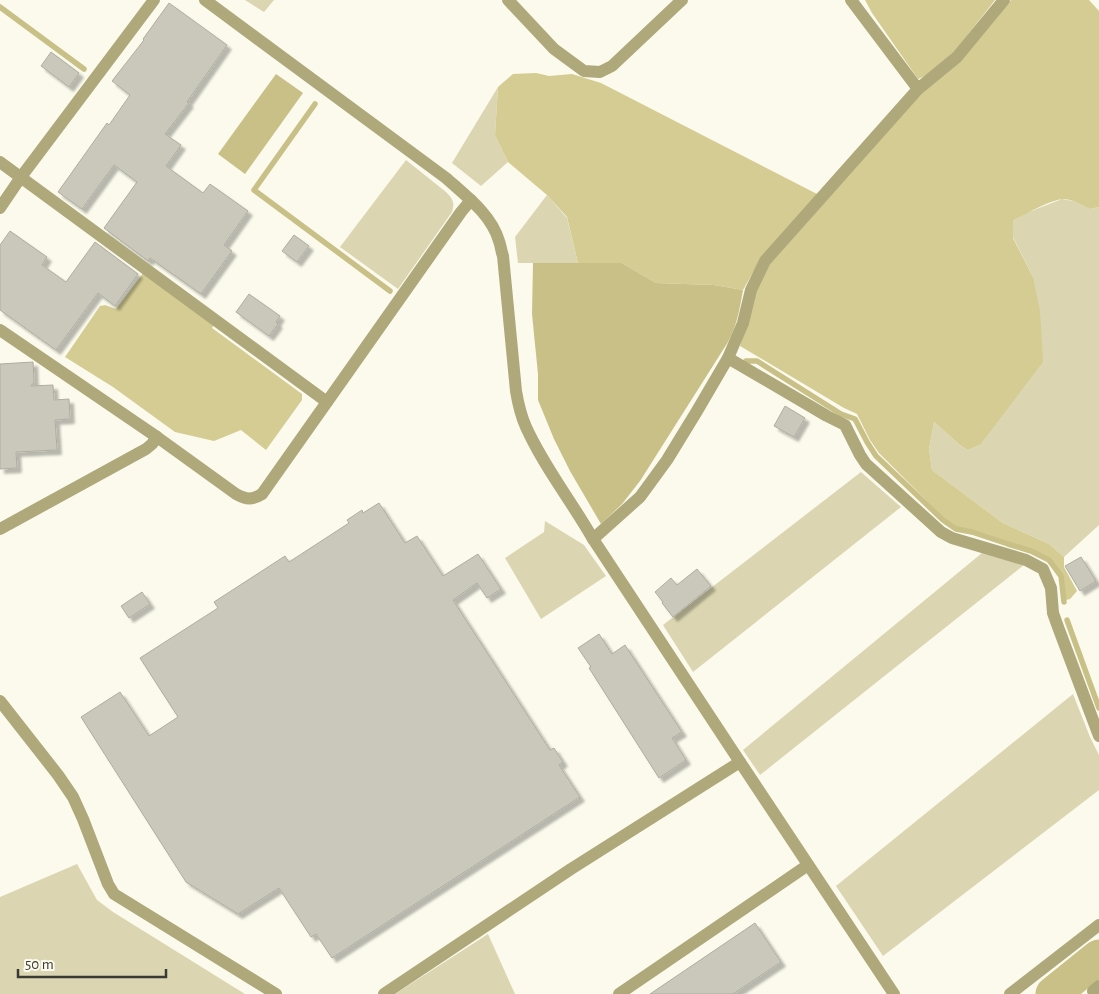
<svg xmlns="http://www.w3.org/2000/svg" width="1099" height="994" viewBox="0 0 1099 994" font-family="'Alegreya Sans',sans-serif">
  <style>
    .green { fill: #dbd6b1 }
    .forest { fill: #d4cc93 }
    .water { fill: #c8c087 }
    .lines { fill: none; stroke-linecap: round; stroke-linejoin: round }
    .stream { stroke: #c8c087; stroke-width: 5.5 }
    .river { stroke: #c8c087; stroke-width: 35 }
    .building { fill: #cac8bb; stroke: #afada0; filter: url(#shadow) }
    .minor { stroke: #aea87b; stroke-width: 12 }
    .tertiary { stroke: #aea87b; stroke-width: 12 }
  </style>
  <defs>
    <filter id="shadow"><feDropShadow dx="4.5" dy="4.5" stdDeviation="1" flood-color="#0004"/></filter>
  </defs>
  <rect width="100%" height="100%" fill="#fbfaec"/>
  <g class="green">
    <polygon points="245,0 274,0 264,12"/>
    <polygon points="498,87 495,135 508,162 481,186 452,163"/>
    <path d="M406 160 446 192C453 199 455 203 452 212L398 289 340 247Z"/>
    <polygon points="547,195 567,218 578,263 518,263 515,237"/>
    <polygon points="1062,199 1079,202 1090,209 1099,207 1099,525 1064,557 1049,544 1003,523 932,470 929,449 934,422 961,446 968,450 980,445 1033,277 1013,237 1013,221 1026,213"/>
    <polygon points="861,472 901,507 693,672 663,625"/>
    <polygon points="545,521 584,545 606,576 541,619 505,558 544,532"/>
    <polygon points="982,553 1024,565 760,775 743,750"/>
    <polygon points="1073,694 1090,737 1099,755 1099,790 883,956 836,886"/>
    <polygon points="77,864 97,900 113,912 245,994 0,994 0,897"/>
    <polygon points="488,934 515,994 395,994"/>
  </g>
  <g class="forest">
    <polygon points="865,0 995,0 955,51 925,76 918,79 872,13"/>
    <path d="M1011 0H1089L1099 11V207L1090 209C1081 204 1074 200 1064 199 1052 199 1023 215 1013 221V238L1033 277 1040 311 1043 362 980 445 968 450 961 446 934 422 929 449 932 470 1003 523 1049 544 1064 557V567L1077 591 1070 599 1066 600 1062 575 1050 558 1031 549 957 527 944 518 879 453 870 440 857 414 844 408 740 346 755 293 770 264 922 92 958 62Z"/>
    <polygon points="536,73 549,76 572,74 601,83 817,194 755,269 743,290 714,285 656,283 622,263 578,263 567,217 547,195 508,162 495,135 498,87 513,74"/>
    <polygon points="144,272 214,325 212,328 302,394 302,400 266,450 241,430 214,441 175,432 113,387 65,357 100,306 105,305 116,309"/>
  </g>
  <g class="water">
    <polygon points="276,74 303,93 245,174 218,154"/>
    <path d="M533 263H622L656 283 714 285 743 290C740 307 737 326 728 342L640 481 622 504 601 524 570 471 554 439 538 400V374L532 314Z"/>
  </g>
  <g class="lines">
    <g class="stream">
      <polyline points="0,7 84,69"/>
      <polyline points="315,104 254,190 390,291"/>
      <polyline points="746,361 757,361 841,414 855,419 867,442 876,456 943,520 956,529 972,532 1008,544 1031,551 1049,560 1061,576 1064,602"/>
      <polyline points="1067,620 1099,708"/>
    </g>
    <polyline class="river" points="1053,994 1099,957"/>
  </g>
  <g class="building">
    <polygon points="169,3 227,45 187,102 189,103 165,134 181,145 166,166 203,193 210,184 248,211 224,245 232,251 201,294 150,258 148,261 104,228 137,182 114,165 82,209 58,192 107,123 109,125 130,95 112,81 144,40 143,39"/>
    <polygon points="51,52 79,73 69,87 41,66"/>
    <polygon points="10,231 47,257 42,265 66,282 95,242 138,274 115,306 98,293 56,350 0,310 0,245"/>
    <polygon points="294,235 309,246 297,262 282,251"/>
    <polygon points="249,294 280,316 276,322 278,324 269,336 236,312"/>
    <polygon points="33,362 34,382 31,386 53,385 54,400 69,399 70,419 55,420 57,450 16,452 17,468 0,469 0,364"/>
    <polygon points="785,406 805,418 794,437 774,426"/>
    <polygon points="379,503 405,543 417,536 443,576 478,554 501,589 487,598 477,583 453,600 550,750 554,748 563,762 559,765 580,797 332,958 316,934 311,937 279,888 238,914 186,882 81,717 120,692 149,736 178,717 140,658 218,608 214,602 285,556 289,562 349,523 347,520 362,510 363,513"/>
    <polygon points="1081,557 1096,581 1080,591 1065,566"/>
    <polygon points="697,569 711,586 673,617 662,603 663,602 655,592 671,578 677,585"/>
    <polygon points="142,592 150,604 129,618 121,606"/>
    <polygon points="599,634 612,654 625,645 682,732 672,738 686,760 659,778 589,668 591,667 578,648"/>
    <polygon points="755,923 781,962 733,994 650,994"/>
  </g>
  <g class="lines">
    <g class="minor">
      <polyline points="508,0 554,49 584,71 600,72 612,66 682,0"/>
      <polyline points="851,0 918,89"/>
      <polyline points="0,162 327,402 461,212 471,200"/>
      <polyline points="0,208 21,177 154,0"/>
      <polyline points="0,330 157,437"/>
      <polyline points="728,358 827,416 845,425 860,455 866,464 941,532 952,538 1026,560 1043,569 1051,588 1053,613 1058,627 1099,736"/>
      <path d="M0 529 146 449 152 444 157 437 236 494C247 500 252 500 262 494L327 402"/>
      <polyline points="593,539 640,497 667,460 697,411 728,358 743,323 751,290 765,261 918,89 957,57 1004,0"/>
      <polyline points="1093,991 1099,986"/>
      <polyline points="384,994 571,869 740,762"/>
      <polyline points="619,994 808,865"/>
      <polyline points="1010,994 1099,925"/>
    </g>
    <g class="tertiary">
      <path d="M205 0 446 178C466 196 491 214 499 241 501 246 501 251 503 256L516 391C518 403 521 416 526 427 544 467 572 502 593 539L740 762 894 994"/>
      <polyline points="0,701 58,775 73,797 83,819 108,884 114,894 276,994"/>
    </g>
  </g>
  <path d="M18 969v8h148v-8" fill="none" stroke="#3a3934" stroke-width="2.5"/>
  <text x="25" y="969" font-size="15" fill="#3a3934" stroke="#fbfaec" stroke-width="4" paint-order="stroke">50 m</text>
</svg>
